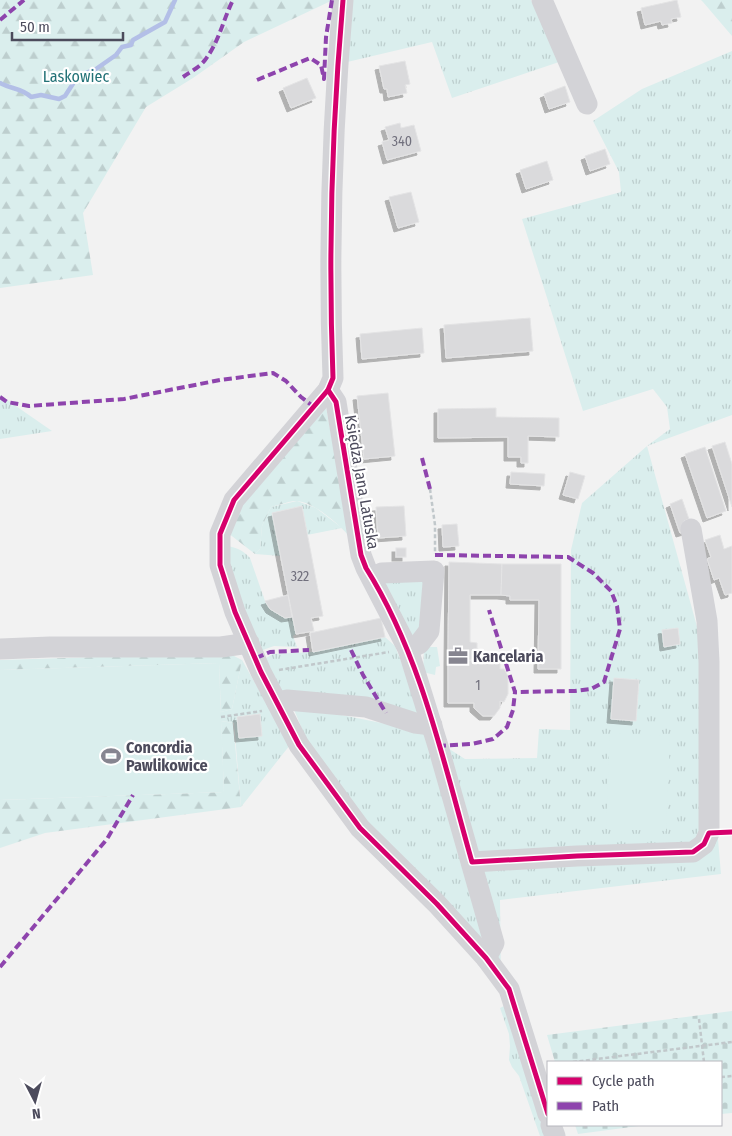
<svg xmlns="http://www.w3.org/2000/svg" width="732" height="1136" viewBox="0 0 732 1136" font-family="'Fira Sans Condensed',sans-serif">
  <style>
    .grass { fill: url(#grass-tufts) }
    .forest { fill: url(#forest-firs) }
    .cemetery { fill: url(#cemetery-stones) }
    .pitch { fill: #daeeed }
    .lines { fill: none; stroke-linecap: round; stroke-linejoin: round }
    .stream { stroke: #b3bfe7; stroke-width: 4.5 }
    .building { fill: #dadadc; stroke: #e4e4e5; filter: url(#shadow) }
    .path { stroke: #c1c8cb; stroke-width: 2.5; stroke-dasharray: 4 2.5; stroke-linecap: butt }
    .minor { stroke: #d3d3d7; stroke-width: 21 }
    .quiet { stroke: #8e44ad; stroke-width: 4; stroke-dasharray: 8 4; stroke-linecap: butt }
    .cycleway-casing { stroke: #fff; stroke-width: 8 }
    .cycleway { stroke: #d6006c; stroke-width: 5 }
    .labels { text-anchor: middle; dominant-baseline: central; stroke-width: 4.5; stroke-linejoin: round; paint-order: stroke }
    .number-label { font-size: 14px; fill: #71707d }
    .park-label { font-size: 16px; fill: #237277; stroke: #fff }
    .street-label { font-size: 16px; fill: #4c4b5c; stroke: #fff }
    .poi-label { font-size: 16px; font-weight: bold; fill: #4c4b5c; stroke: #fff; text-anchor: start }
  </style>
  <defs>
    <pattern id="grass-tufts" width="24" height="20" patternUnits="userSpaceOnUse" patternTransform="scale(1.25)"><rect width="24" height="20" fill="#daeeed"/><path d="M3 7l-1-3M5 7V3M7 7l1-3M15 17l-1-3M17 17v-4M19 17l1-3" fill="none" stroke="#bdcece"/></pattern>
    <pattern id="forest-firs" width="22" height="20" patternUnits="userSpaceOnUse" patternTransform="scale(1.25)"><rect width="22" height="20" fill="#daeeed"/><path d="M5 1l3.5 6h-7zM16 11l3.5 6h-7z" fill="#bdcece"/></pattern>
    <pattern id="cemetery-stones" width="16" height="16" patternUnits="userSpaceOnUse" patternTransform="scale(1.25)"><rect width="16" height="16" fill="#daeeed"/><path d="M2 7V4a2 2 0 0 1 4 0v3zM10 15v-3a2 2 0 0 1 4 0v3z" fill="#bdcece"/></pattern>
    <filter id="shadow"><feDropShadow dx="-4" dy="4" stdDeviation="0" flood-color="#0004"/></filter>
  </defs>
  <rect width="100%" height="100%" fill="#f2f2f2"/>
  <g class="grass">
    <polygon points="343,0 531,0 559,62 452,98 432,42 343,63"/>
    <polygon points="732,51 732,415 647,446 701,641 721,874 500,900 501,983 361,819 314,757 292,705 421,731 465,759 537,758 539,729 570,730 571,550 582,503 647,446 670,429 667,407 653,389 583,411 522,219 621,192 619,172 593,121 642,89"/>
    <polygon points="0,395 52,431 0,439"/>
    <polygon points="297,501 316,508 342,528 307,535 302,506 272,513 281,556 255,554 260,549 262,526 271,507"/>
    <path d="M226 546C236 547 243 550 250 558L265 601 270 609 285 618 292 617 296 634 293 636 297 647 274 646 260 651 238 604Z"/>
    <polygon points="388,582 430,582 421,628 414,636 410,634 383,585"/>
    <polygon points="385,637 395,646 420,709 419,715 282,697 266,658 273,654 313,652"/>
    <polygon points="429,647 437,647 440,666 436,667 435,675 423,672 424,649"/>
    <polygon points="242,660 290,745 241,807 234,723 221,721 221,712 232,709"/>
    <polygon points="508,1004 551,1136 540,1136 519,1076 512,1067 509,1060 510,1046 509,1034 500,1008"/>
  </g>
  <g class="forest">
    <polygon points="0,0 333,0 244,42 193,78 146,107 83,213 93,275 0,288"/>
    <polygon points="701,0 732,0 732,36 703,2"/>
    <path d="M326 407 350 537C340 525 311 499 294 501 287 502 279 505 271 507L262 526 260 549 255 554 228 533 245 495Z"/>
    <polygon points="228,653 242,660 232,709 221,712 219,663 0,670 0,660"/>
    <polygon points="221,721 233,723 241,807 45,833 0,848 0,796 1,800 224,792"/>
  </g>
  <g class="cemetery">
    <polygon points="732,1011 732,1113 721,1114 721,1062 555,1062 547,1035"/>
    <polygon points="575,1125 646,1125 578,1134"/>
  </g>
  <g class="pitch">
    <polygon points="219,663 224,792 0,800 0,670"/>
    <polygon points="610,733 670,736 666,831 606,829"/>
  </g>
  <g class="lines">
    <path class="stream" d="M0 83C10 89 22 88 31 97L41 95 59 99 65 96 78 76 96 69 116 55 122 47 131 45 133 40 165 22 175 0"/>
  </g>
  <g class="building">
    <polygon points="677,0 681,17 671,19 672,23 662,25 661,21 645,25 641,8"/>
    <polygon points="405,61 410,84 405,85 407,93 388,97 387,89 384,89 379,66"/>
    <polygon points="307,78 316,98 291,108 283,88"/>
    <polygon points="565,86 570,102 549,109 544,94"/>
    <polygon points="400,123 401,128 414,125 421,151 387,160 382,142 389,140 385,127"/>
    <polygon points="605,149 610,164 590,171 585,156"/>
    <polygon points="547,161 553,180 526,189 520,170"/>
    <polygon points="411,192 419,222 398,228 389,197"/>
    <polygon points="530,318 533,351 446,358 444,325"/>
    <polygon points="422,328 424,353 362,359 360,334"/>
    <polygon points="388,393 395,456 364,459 357,396"/>
    <polygon points="496,408 496,417 559,418 559,437 528,436 528,463 521,463 521,457 508,457 508,437 438,438 438,409"/>
    <polygon points="725,442 732,464 732,507 712,446"/>
    <polygon points="705,447 726,511 707,518 685,454"/>
    <polygon points="511,472 545,474 544,486 510,484"/>
    <polygon points="570,472 585,476 578,499 563,495"/>
    <polygon points="682,499 689,519 684,521 687,531 680,533 670,504"/>
    <polygon points="302,506 323,616 311,618 314,631 296,634 272,513"/>
    <polygon points="404,506 406,536 378,538 376,507"/>
    <polygon points="457,524 459,546 443,547 442,525"/>
    <polygon points="720,535 724,549 732,546 732,593 725,595 719,578 714,580 707,559 711,557 705,540"/>
    <rect x="396" y="548" width="10" height="9"/>
    <polygon points="449,562 502,564 501,595 470,595 470,642 477,643 477,660 448,661"/>
    <polygon points="502,564 561,564 561,669 538,669 539,600 510,600 510,596 501,595"/>
    <polygon points="288,595 292,617 285,618 270,609 265,601"/>
    <polygon points="381,618 385,637 313,652 310,633"/>
    <polygon points="678,628 680,644 664,647 662,630"/>
    <polygon points="483,655 494,655 500,661 500,669 504,669 508,676 508,694 504,702 500,701 500,708 494,716 483,716 474,708 474,703 448,703 448,661 477,660"/>
    <polygon points="614,678 639,680 636,721 611,719"/>
    <polygon points="260,714 262,736 239,738 237,717"/>
  </g>
  <g class="lines">
    <g class="path">
      <polyline points="430,489 435,525 435,554"/>
      <polyline points="279,670 389,652"/>
      <polyline points="221,717 262,711"/>
      <polyline points="699,1019 704,1062"/>
      <polyline points="573,1062 732,1042"/>
      <polyline points="721,1077 732,1076"/>
      <polyline points="585,1125 586,1128"/>
      <polyline points="615,1125 615,1126"/>
    </g>
    <g class="minor">
      <path d="M343 0C332 125 328 252 333 378L328 390 234 500 220 534V565L235 612 261 672 299 745 360 828 437 904 486 958 509 989 548 1114"/>
      <polyline points="542,0 587,104"/>
      <polyline points="328,390 336,402 361,555 366,568 408,649 438,746 494,943 486,958"/>
      <polyline points="372,578 382,573 434,571 429,631 419,644 408,649"/>
      <polyline points="0,649 50,647 221,647 249,643"/>
      <polyline points="277,702 287,700 366,707 415,723 432,725"/>
      <polyline points="472,862 577,856 693,852 704,844 709,833 709,662 707,621 691,529"/>
      <polyline points="551,1125 555,1136"/>
    </g>
    <g class="quiet">
      <polyline points="0,20 24,0"/>
      <path d="M183 77C190 72 200 67 205 60 219 42 223 20 233 0"/>
      <polyline points="257,80 310,58 321,65 324,79 326,37 332,0"/>
      <polyline points="0,397 7,402 29,406 124,399 220,380 273,373 286,381 301,397 314,407"/>
      <polyline points="422,458 430,489"/>
      <polyline points="435,555 568,557 593,573 611,591 617,606 620,629 604,682 591,689 575,691 515,692"/>
      <polyline points="351,650 363,675 386,713"/>
      <polyline points="256,658 270,652 309,650"/>
      <polyline points="438,746 472,744 493,739 507,727 513,710 515,692 489,610"/>
      <polyline points="0,967 107,839 133,795"/>
    </g>
    <defs>
      <g id="cycleway">
        <path d="M343 0C332 125 328 252 333 378L328 390 234 500 220 534V565L235 612 261 672 299 745 360 828 437 904 486 958 509 989 548 1114"/>
        <path d="M328 390 336 402 361 555 366 568C421 655 444 764 472 862L577 856 693 852 704 844 709 833 732 832"/>
      </g>
    </defs>
    <use href="#cycleway" class="cycleway-casing"/>
    <use href="#cycleway" class="cycleway"/>
  </g>
  <defs>
    <symbol id="office-bare" viewBox="-9 -9 18 18"><path d="M-6-3h4V-5.5h4V-3h4V5H-6ZM-1-4.5V-3h2v-1.5ZM-6 0V1H6V0Z" fill="#868590" stroke="#fff" stroke-width="2.5" paint-order="stroke"/></symbol>
    <symbol id="stadium-bare" viewBox="-9 -9 18 18"><path d="M0-5a6.5 5 0 1 0 0 10a6.5 5 0 1 0 0-10ZM-3.5-1.8h7v3.6h-7Z" fill="#868590" stroke="#fff" stroke-width="2.5" paint-order="stroke"/></symbol>
  </defs>
  <g fill-rule="evenodd">
    <use href="#office-bare" x="444" y="642" width="28" height="28"/>
    <use href="#stadium-bare" x="97" y="742" width="28" height="28"/>
  </g>
  <g class="labels">
    <g class="number-label">
      <text x="402" y="141">340</text>
      <text x="300" y="576">322</text>
      <text x="478" y="685">1</text>
    </g>
    <g class="park-label">
      <text x="76" y="76">Laskowiec</text>
    </g>
    <g class="street-label">
      <text transform="translate(362 482) rotate(80)">Księdza Jana Latuska</text>
    </g>
    <g class="poi-label">
      <text x="473" y="656">Kancelaria</text>
      <text x="126" y="747">Concordia<tspan x="126" dy="18">Pawlikowice</tspan></text>
    </g>
  </g>
  <rect x="547" y="1061" width="175" height="65" fill="#ffffff" stroke="#b7b7be"/>
  <rect x="557" y="1077" width="25" height="8" fill="#d6006c" stroke="#b7b7be"/>
  <text x="592" y="1086" font-size="15" fill="#4c4b5c">Cycle path</text>
  <rect x="557" y="1102" width="25" height="8" fill="#8e44ad" stroke="#b7b7be"/>
  <text x="592" y="1111" font-size="15" fill="#4c4b5c">Path</text>
  <g transform="translate(35 1101) rotate(174)" stroke="#ffffff" stroke-width="4" paint-order="stroke">
  <path d="M0-4L9 19L0 12L-9 19Z" fill="#4c4b5c"/>
  <text y="-8" font-size="14" font-weight="bold" text-anchor="middle" fill="#4c4b5c">N</text>
  </g>
  <path d="M12 32v8h111v-8" fill="none" stroke="#4c4b5c" stroke-width="2.5"/>
  <text x="20" y="32" font-size="15" fill="#4c4b5c" stroke="#ffffff" stroke-width="4" paint-order="stroke">50 m</text>
</svg>
